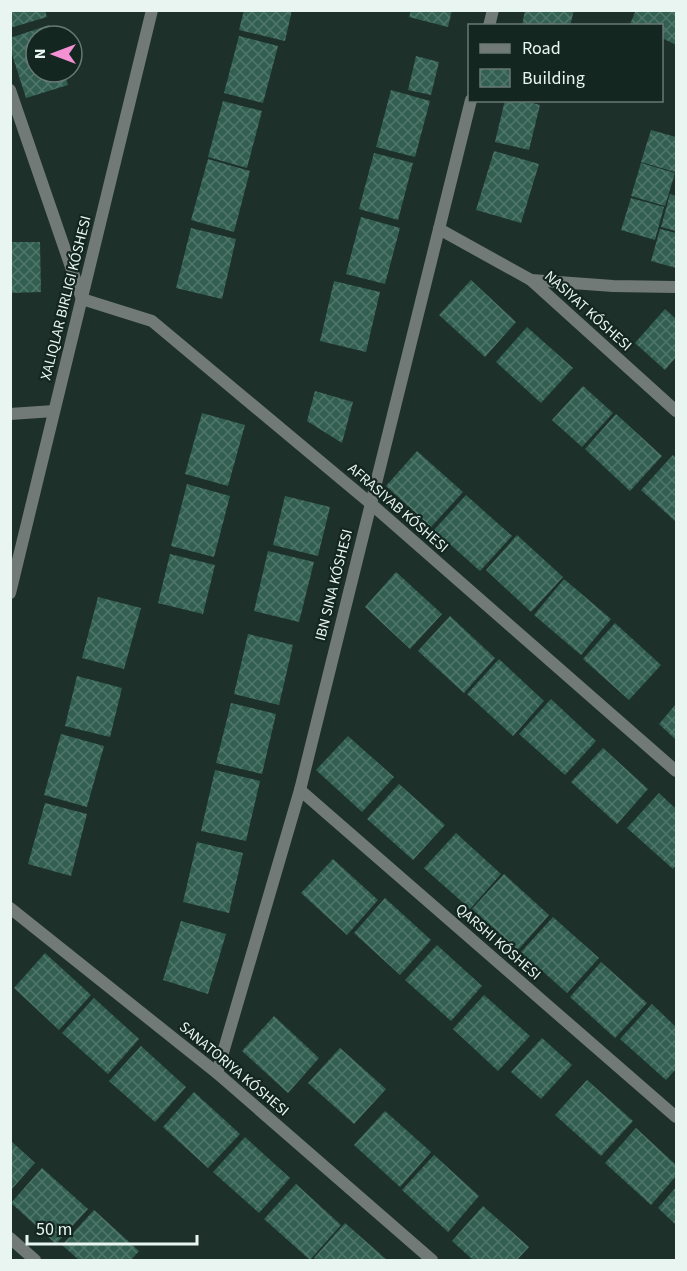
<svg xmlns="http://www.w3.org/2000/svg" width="687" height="1271" viewBox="0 0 687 1271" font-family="'Source Sans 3',sans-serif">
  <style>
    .building { fill: url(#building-cross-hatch) }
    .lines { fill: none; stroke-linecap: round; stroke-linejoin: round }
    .street { stroke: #717a77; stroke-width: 12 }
    .labels { text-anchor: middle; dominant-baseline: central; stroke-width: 4.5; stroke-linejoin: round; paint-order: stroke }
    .street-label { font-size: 15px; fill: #e9f5f1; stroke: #132620 }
  </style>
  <defs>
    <pattern id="building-cross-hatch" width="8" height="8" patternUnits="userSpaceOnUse" patternTransform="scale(1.5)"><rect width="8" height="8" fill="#325f51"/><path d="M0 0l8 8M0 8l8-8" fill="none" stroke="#50776a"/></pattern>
  </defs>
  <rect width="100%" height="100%" fill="#1d302a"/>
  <g class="building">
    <polygon points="10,10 45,10 47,17 10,28"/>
    <polygon points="244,10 292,10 285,41 239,30"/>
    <polygon points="411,10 452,10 448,27 409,17"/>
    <polygon points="525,10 574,10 570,26 522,26"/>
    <polygon points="636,10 676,10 676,45 662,38 662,26 634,26 630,24"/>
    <polygon points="49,25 53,36 36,36 36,72 64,72 68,85 26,98 10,48 10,38"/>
    <polygon points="239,36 278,46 263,103 224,93"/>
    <polygon points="416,56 439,62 431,95 408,90"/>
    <polygon points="391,90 430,101 415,157 376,147"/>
    <polygon points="505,100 521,100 540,105 529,150 495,142"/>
    <polygon points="223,101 262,111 247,168 208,157"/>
    <polygon points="651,130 676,137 675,172 641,162"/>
    <polygon points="494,151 539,164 521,223 476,210"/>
    <polygon points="374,153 413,163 398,220 359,209"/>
    <polygon points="208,159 250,171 234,232 191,220"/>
    <polygon points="641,163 675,173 665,206 631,196"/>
    <polygon points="670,194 676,196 676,231 661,227"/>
    <polygon points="631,198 664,207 655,240 621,230"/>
    <polygon points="361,217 400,228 385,284 346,274"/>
    <polygon points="191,228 236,239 222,299 176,288"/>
    <polygon points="660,229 676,233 676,268 651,261"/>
    <polygon points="10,242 40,242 41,292 10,293"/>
    <polygon points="471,280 516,322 485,357 439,315"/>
    <polygon points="334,281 380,292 366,352 320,341"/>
    <polygon points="665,309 676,319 676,357 665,370 635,343"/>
    <polygon points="527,327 573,368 541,403 496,362"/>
    <polygon points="583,386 613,413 582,447 552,420"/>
    <polygon points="315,391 353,402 342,443 307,421"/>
    <polygon points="202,413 245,425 228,486 185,474"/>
    <polygon points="616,414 662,456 630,491 585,449"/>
    <polygon points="417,451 463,492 431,527 386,486"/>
    <polygon points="673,455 676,458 676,522 641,490"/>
    <polygon points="187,484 230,496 214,557 171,546"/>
    <polygon points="466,495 512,536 480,571 434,530"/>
    <polygon points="285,496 330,507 318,556 273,545"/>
    <polygon points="517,535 563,577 531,612 486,570"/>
    <polygon points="268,551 314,562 299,622 254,611"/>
    <polygon points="170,554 215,565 203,614 158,603"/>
    <polygon points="396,572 442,614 410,649 365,607"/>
    <polygon points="564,579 611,619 581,655 534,615"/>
    <polygon points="98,597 141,608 124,669 82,658"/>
    <polygon points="450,616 495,658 464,693 418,651"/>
    <polygon points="615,623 661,665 629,700 583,659"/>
    <polygon points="248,634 293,645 279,705 234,694"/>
    <polygon points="499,659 544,701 513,736 467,694"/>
    <polygon points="77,676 122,688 110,737 65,726"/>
    <polygon points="551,699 596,741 565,775 519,734"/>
    <polygon points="231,703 276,714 262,774 216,763"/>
    <polygon points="676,704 676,740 659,724"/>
    <polygon points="61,734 104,746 87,807 44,795"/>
    <polygon points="348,736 394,777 362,812 316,770"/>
    <polygon points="603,748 648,789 617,824 571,782"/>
    <polygon points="215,770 260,781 246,841 201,831"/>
    <polygon points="399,784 445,825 413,860 367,819"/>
    <polygon points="659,793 676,809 676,865 673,869 627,828"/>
    <polygon points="45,803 87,814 71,876 28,864"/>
    <polygon points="456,833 501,874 470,909 424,868"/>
    <polygon points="197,842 243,853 229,913 183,902"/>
    <polygon points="333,859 378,900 347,935 301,893"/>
    <polygon points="504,874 549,915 518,950 472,909"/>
    <polygon points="385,898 431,940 400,975 354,933"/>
    <polygon points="553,917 599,958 567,993 521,952"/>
    <polygon points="181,921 226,934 208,994 163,980"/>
    <polygon points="437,945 482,986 451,1021 405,980"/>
    <polygon points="45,953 91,995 59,1030 14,988"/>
    <polygon points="601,962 647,1003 615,1038 570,997"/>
    <polygon points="484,995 530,1036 498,1071 453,1029"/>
    <polygon points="94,998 139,1039 108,1074 62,1033"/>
    <polygon points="652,1004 676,1027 676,1069 666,1080 620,1039"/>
    <polygon points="274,1016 319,1058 288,1093 242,1051"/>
    <polygon points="542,1038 572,1065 541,1099 511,1072"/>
    <polygon points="141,1046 186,1087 155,1122 109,1081"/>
    <polygon points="340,1048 386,1089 354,1124 308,1083"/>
    <polygon points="587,1080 633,1121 601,1156 555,1115"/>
    <polygon points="194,1092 240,1134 208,1168 163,1127"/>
    <polygon points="385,1111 431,1152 400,1187 354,1145"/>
    <polygon points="636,1128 676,1165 676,1176 651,1205 605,1163"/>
    <polygon points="245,1137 290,1178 259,1213 213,1172"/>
    <polygon points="10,1140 35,1163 10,1191"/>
    <polygon points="434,1155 479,1196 448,1232 402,1190"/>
    <polygon points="42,1168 88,1209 56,1244 11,1203"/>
    <polygon points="296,1184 341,1225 310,1260 264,1219"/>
    <polygon points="676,1187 676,1225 658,1208"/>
    <polygon points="483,1206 529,1247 517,1260 473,1260 452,1241"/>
    <polygon points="94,1210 139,1251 131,1260 79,1260 62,1245"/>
    <polygon points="345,1223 387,1260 317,1260 314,1258"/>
  </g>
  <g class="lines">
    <g class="street">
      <polyline points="489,26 493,10"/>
      <polyline points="10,90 82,299 152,321 370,503 676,771"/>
      <polyline points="439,229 531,280 676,411"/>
      <polyline points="531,280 613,286 676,287"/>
      <polyline points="10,414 54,411"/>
      <polyline points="10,593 152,10"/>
      <polyline points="300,790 676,1117"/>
      <polyline points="10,908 217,1073 432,1260"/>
      <polyline points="217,1073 300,790 471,100"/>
      <polyline points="10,1238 35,1260"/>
    </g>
  </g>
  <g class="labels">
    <g class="street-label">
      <text transform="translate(66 298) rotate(-76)">XALIQLAR BIRLIGI KÓSHESI</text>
      <text transform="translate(588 311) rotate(42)">NASIYAT KÓSHESI</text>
      <text transform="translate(398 508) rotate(41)">AFRASIYAB KÓSHESI</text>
      <text transform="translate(334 585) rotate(-76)">IBN SINA KÓSHESI</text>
      <text transform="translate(498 942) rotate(41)">QARSHI KÓSHESI</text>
      <text transform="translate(234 1069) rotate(40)">SANATORIYA KÓSHESI</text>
    </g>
  </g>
  <rect width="687" height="1271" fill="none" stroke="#e9f5f1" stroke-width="24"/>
  <rect x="468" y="24" width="195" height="78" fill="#132620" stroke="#697974" stroke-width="1.5"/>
  <rect x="480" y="44" width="30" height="9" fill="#717a77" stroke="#697974" stroke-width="1.5"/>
  <text x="522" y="54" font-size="18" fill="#e9f5f1">Road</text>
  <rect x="480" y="69" width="30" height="18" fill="url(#building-cross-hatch)" stroke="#697974" stroke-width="1.5"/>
  <text x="522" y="84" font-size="18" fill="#e9f5f1">Building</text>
  <g transform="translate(54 54) rotate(270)"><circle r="28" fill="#132620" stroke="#697974" stroke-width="1.5"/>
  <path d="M0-4.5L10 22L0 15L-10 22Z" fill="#f491d4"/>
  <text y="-9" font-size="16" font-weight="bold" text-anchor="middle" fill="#e9f5f1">N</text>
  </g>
  <path d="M27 1235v9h170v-9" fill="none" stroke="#e9f5f1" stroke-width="3"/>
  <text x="36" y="1235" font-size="18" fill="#e9f5f1" stroke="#132620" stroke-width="4.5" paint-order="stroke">50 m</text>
</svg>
